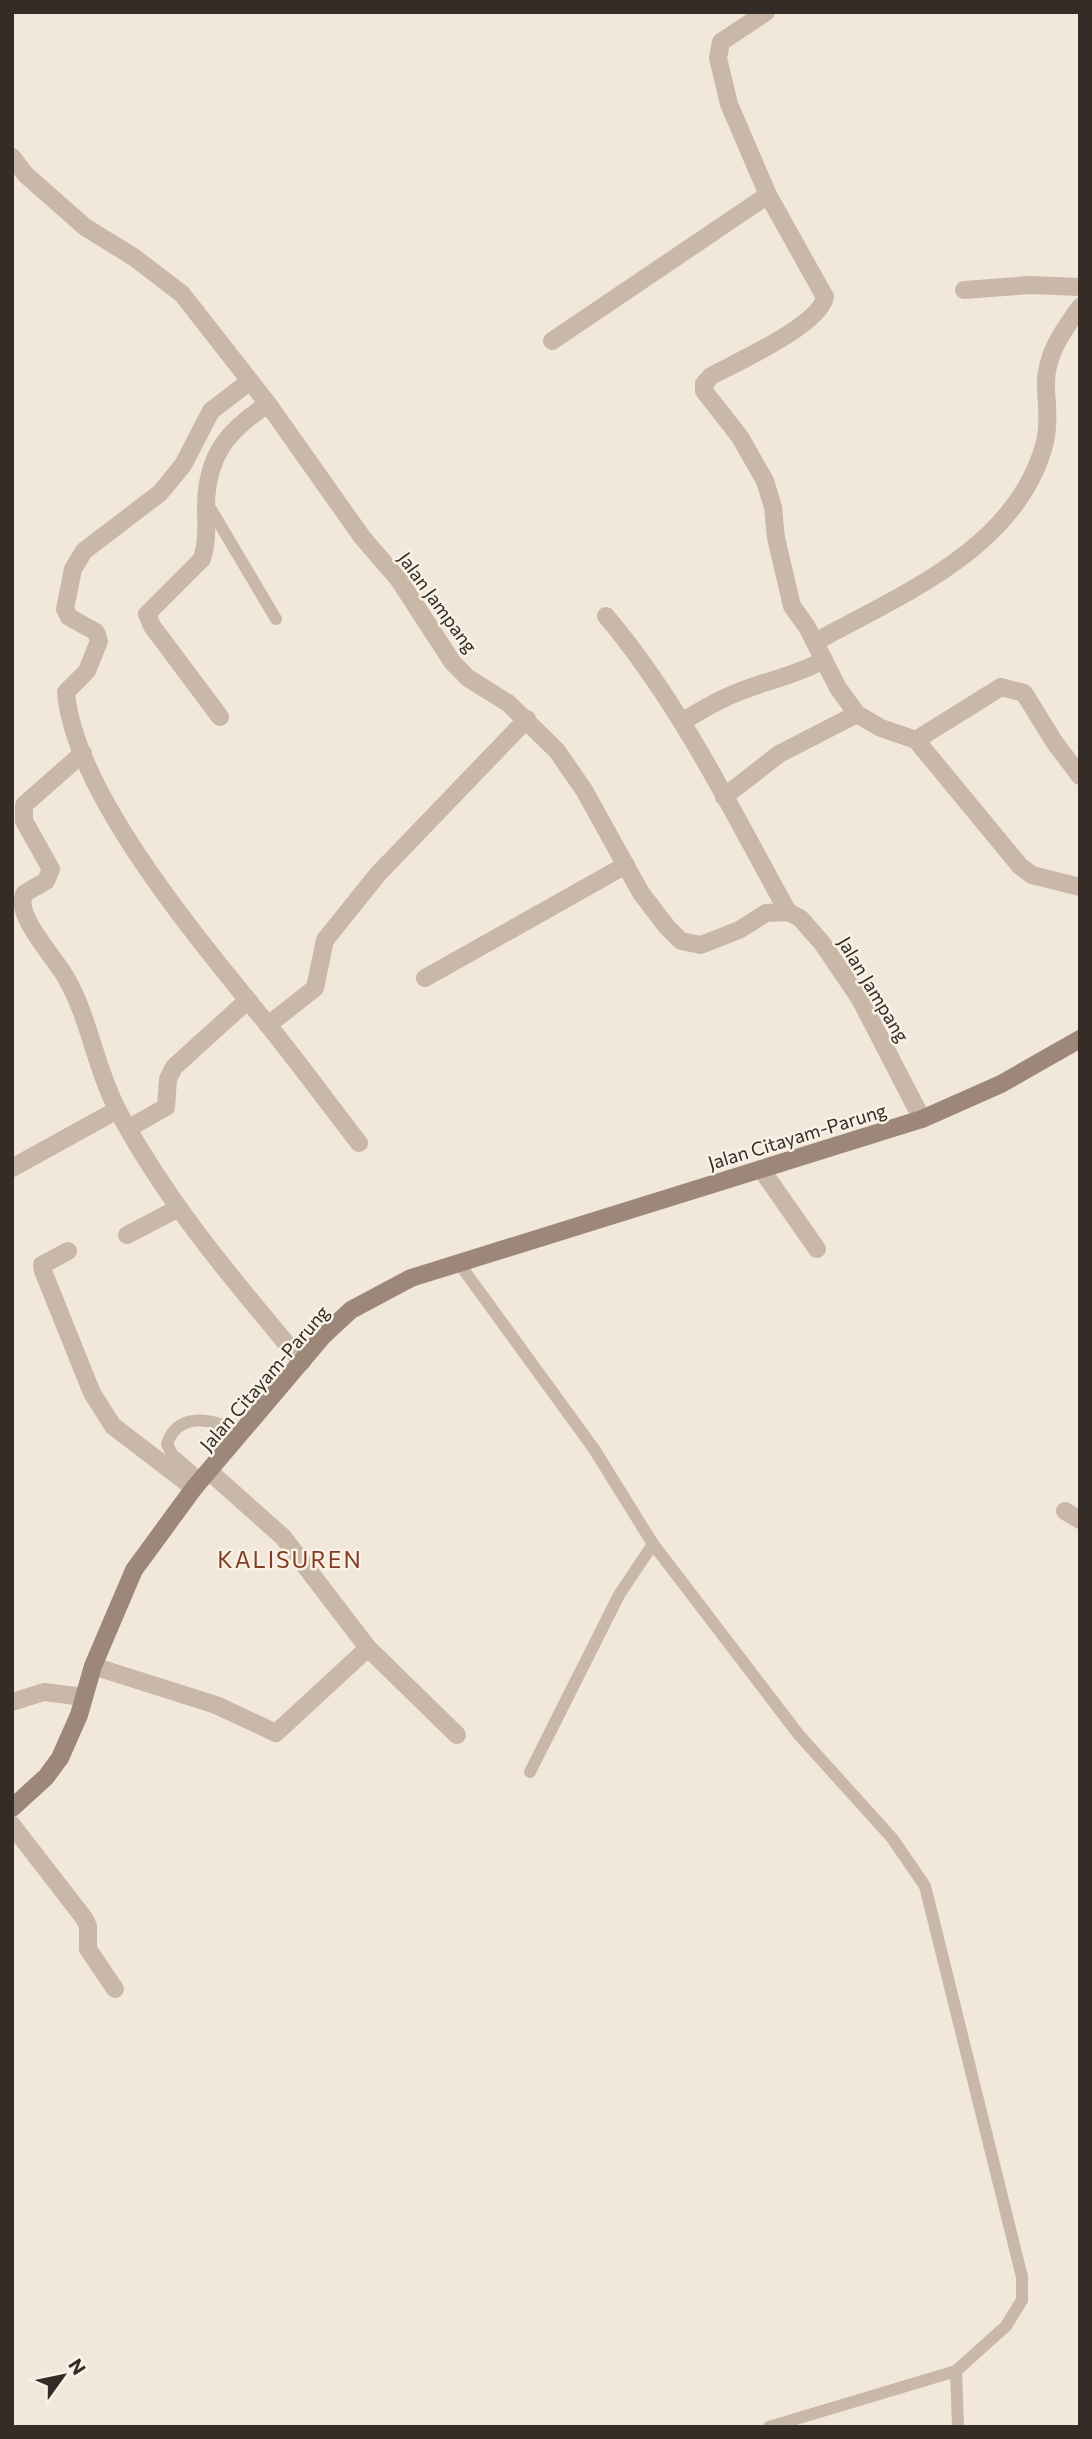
<svg xmlns="http://www.w3.org/2000/svg" width="1092" height="2439" viewBox="0 0 1092 2439" font-family="Commissioner,sans-serif">
  <style>
    .lines { fill: none; stroke-linecap: round; stroke-linejoin: round }
    .service { stroke: #c9b8a7; stroke-width: 12 }
    .minor { stroke: #c9b8a7; stroke-width: 18 }
    .tertiary { stroke: #c9b8a7; stroke-width: 18 }
    .secondary { stroke: #9c8778; stroke-width: 18 }
    .labels { text-anchor: middle; dominant-baseline: central; stroke-width: 5; stroke-linejoin: round; paint-order: stroke }
    .street-label { font-size: 19px; fill: #352c27; stroke: #f9f1e6 }
    .quarter-label { font-size: 23px; letter-spacing: 2px; fill: #823e22; stroke: #f9f1e6 }
  </style>
  <rect width="100%" height="100%" fill="#f1e7da"/>
  <g class="lines">
    <g class="service">
      <polyline points="206,501 276,619"/>
      <polyline points="458,1262 594,1449 653,1544 799,1735 892,1838 925,1886 1022,2277 1022,2300 1006,2326 956,2371 769,2427"/>
      <path d="M202 1480 172 1454 167 1444C179 1408 218 1421 242 1433"/>
      <polyline points="530,1772 619,1595 653,1544"/>
      <polyline points="956,2371 958,2427"/>
    </g>
    <g class="minor">
      <path d="M766 12 721 42 718 58 729 104 768 195 825 297C820 325 737 362 711 376L704 384V391L740 437 765 481 773 507 776 538 792 606 807 627 838 688 857 714 881 728 916 740 1020 866 1032 875 1080 887"/>
      <polyline points="964,290 1030,285 1080,287"/>
      <polyline points="552,341 768,195"/>
      <path d="M250 381 211 411 183 465 160 493 84 551 73 569 65 609 69 617 96 632 99 641 87 671 66 692C74 794 204 946 268 1025 299 1063 328 1103 359 1143"/>
      <path d="M606 616C681 705 732 811 788 912"/>
      <path d="M815 642C902 594 1018 548 1045 442 1049 423 1047 407 1046 389 1044 357 1062 332 1080 307"/>
      <path d="M220 717 152 626 147 614 202 559C208 541 206 524 206 505 207 455 228 430 268 404"/>
      <path d="M682 722C701 710 720 699 741 691 769 680 797 675 824 660"/>
      <polyline points="916,740 1001,687 1024,693 1055,743 1080,776"/>
      <path d="M83 753 24 805V821L51 869 46 881 25 893C12 913 55 958 65 976 89 1016 95 1067 117 1109 167 1203 234 1281 302 1362"/>
      <polyline points="724,797 779,754 857,714"/>
      <polyline points="425,978 626,865"/>
      <polyline points="268,1025 315,988 325,940 378,874 527,719"/>
      <polyline points="129,1128 166,1107 168,1079 174,1067 248,1000"/>
      <polyline points="12,1168 117,1110"/>
      <polyline points="761,1169 817,1249"/>
      <polyline points="127,1235 177,1209"/>
      <polyline points="68,1251 42,1265 43,1271 92,1393 113,1426 194,1488"/>
      <polyline points="210,1472 283,1537 368,1648 457,1735"/>
      <polyline points="1065,1511 1080,1520"/>
      <polyline points="93,1666 216,1705 276,1733 368,1648"/>
      <polyline points="12,1702 44,1692 84,1697"/>
      <polyline points="12,1825 84,1918 88,1926 88,1949 115,1989"/>
    </g>
    <polyline class="tertiary" points="12,157 26,175 85,227 135,258 182,294 268,404 362,537 399,580 453,663 468,678 508,703 557,751 584,790 641,893 667,927 681,941 701,945 739,930 766,913 788,912 800,918 822,943 860,999 922,1119"/>
    <polyline class="secondary" points="12,1808 46,1777 60,1758 79,1715 93,1666 134,1570 194,1488 323,1336 351,1310 411,1278 922,1119 1001,1084 1080,1039"/>
  </g>
  <g class="labels">
    <g class="street-label">
      <text transform="translate(438 602) rotate(54)">Jalan Jampang</text>
      <text transform="translate(874 989) rotate(59)">Jalan Jampang</text>
      <text transform="translate(797 1136) rotate(-17)">Jalan Citayam-Parung</text>
      <text transform="translate(264 1378) rotate(-49)">Jalan Citayam-Parung</text>
    </g>
    <g class="quarter-label">
      <text x="290" y="1559">KALISUREN</text>
    </g>
  </g>
  <rect width="1092" height="2439" fill="none" stroke="#352c27" stroke-width="28"/>
  <g transform="translate(63 2376) rotate(57)" stroke="#f9f1e6" stroke-width="5" paint-order="stroke">
  <path d="M0-5L12 26L0 18L-12 26Z" fill="#352c27"/>
  <text y="-10" font-size="19" font-weight="bold" text-anchor="middle" fill="#352c27">N</text>
  </g>
</svg>
